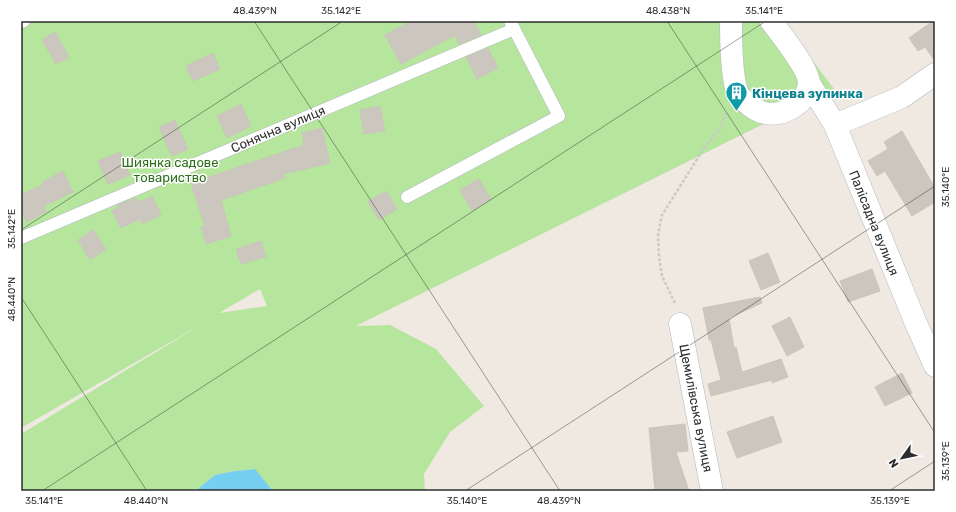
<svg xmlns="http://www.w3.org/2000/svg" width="956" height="512" viewBox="0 0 956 512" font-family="Rubik,sans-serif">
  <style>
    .green { fill: #b6e59e; fill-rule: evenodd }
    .water { fill: #75cff0 }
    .building { fill: #cbc7bf; stroke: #cbc5ba }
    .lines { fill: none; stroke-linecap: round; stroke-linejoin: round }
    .service-casing { stroke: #b4b7c1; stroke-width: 13 }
    .minor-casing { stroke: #b4b7c1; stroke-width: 23 }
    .tertiary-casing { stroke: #b4b7c1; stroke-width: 23 }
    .path { stroke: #c9c9c9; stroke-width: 2.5; stroke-dasharray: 3 2; stroke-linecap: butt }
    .service { stroke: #fff; stroke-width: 12 }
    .minor { stroke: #fff; stroke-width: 22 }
    .tertiary { stroke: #fff; stroke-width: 22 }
    .ticks { fill: none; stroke: #2e2e2e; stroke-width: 1; stroke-opacity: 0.45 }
    .labels { text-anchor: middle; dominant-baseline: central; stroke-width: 3; stroke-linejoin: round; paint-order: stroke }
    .culture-label { font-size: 13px; font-weight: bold; fill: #0d838f; stroke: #fff; text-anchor: start }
    .street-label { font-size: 13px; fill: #2e2e2e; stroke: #fff }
    .park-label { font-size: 13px; fill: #2c6e1b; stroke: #fff }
    .neatline { fill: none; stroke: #2e2e2e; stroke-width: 1.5 }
    .ticks-label { font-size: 10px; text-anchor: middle; fill: #2e2e2e }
  </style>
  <rect width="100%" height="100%" fill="#efe9e1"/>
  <path class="green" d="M21 21H783L834 89 356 326 390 325 436 349 484 406 450 432 424 474 425 491H273L254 469 235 471 215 475 199 488V491H21V434L202 324 21 428ZM260 289 267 306 219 313Z"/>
  <polygon class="water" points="255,469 273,491 199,491 199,488 215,475 235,471"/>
  <g class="building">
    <polygon points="411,21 480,21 475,23 481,35 459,44 455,35 401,64 385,35"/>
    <polygon points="933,21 935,21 935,61 925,47 918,51 909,38"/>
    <polygon points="55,32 69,57 56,64 42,40"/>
    <polygon points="488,48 498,68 477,79 466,57"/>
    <polygon points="213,53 220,69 193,81 186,66"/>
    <polygon points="241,104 251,126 227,138 217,116"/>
    <polygon points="380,106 385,131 364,134 360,110"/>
    <polygon points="175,120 188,149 172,156 159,127"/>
    <polygon points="322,128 330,163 283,174 285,178 221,200 231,236 206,244 201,227 205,226 191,183 304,145 302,133"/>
    <polygon points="902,131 935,188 935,202 912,216 885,171 877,176 868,161 888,149 884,142"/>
    <polygon points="120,152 130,175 108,184 98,161"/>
    <polygon points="63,171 73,192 44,206 46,212 27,222 21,210 21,195 44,184 42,182"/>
    <polygon points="479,179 491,199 472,211 460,190"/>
    <polygon points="386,191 397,209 379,220 368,202"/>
    <polygon points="152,196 161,215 142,224 140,219 121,228 112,211 118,208 117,205 136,198 137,202 141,200 141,202"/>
    <polygon points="93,230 106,249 90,260 78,240"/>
    <polygon points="261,241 266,257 241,264 236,249"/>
    <polygon points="768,253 780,282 761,290 749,261"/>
    <polygon points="872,269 880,291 848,302 840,281"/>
    <polygon points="760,297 762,303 729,318 734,348 736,347 742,372 781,359 788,377 772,383 772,380 711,396 708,384 721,380 711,340 709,340 703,308"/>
    <polygon points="790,317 804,347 787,356 772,326"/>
    <polygon points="902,373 912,393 885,406 875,387"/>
    <polygon points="773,416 782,442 737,458 727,432"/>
    <polygon points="685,424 688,451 676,452 689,491 655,491 649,428"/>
  </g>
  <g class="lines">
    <defs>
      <g id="service">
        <polyline points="21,22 24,21"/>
        <polyline points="407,197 559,116 510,21"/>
        <polyline points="21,238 514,29"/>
      </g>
      <g id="minor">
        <polyline points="809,83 835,125 915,321 935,366"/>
        <polyline points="835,125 902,97 935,74"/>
        <polyline points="680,324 712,491"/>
      </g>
      <path id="tertiary" d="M731 21C731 39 731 78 738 94 739 97 744 100 747 103 751 107 759 112 765 113 783 117 807 103 809 84 810 70 780 33 771 21"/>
    </defs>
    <use href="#service" class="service-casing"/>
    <use href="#minor" class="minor-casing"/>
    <use href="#tertiary" class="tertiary-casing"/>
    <polyline class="path" points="675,303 662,276 659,257 658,234 662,215 704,148 720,129 726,113"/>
    <use href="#service" class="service"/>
    <use href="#minor" class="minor"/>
    <use href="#tertiary" class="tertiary"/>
  </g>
  <path class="ticks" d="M254 21 560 491M667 21 935 433M21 230 343 21M21 297 147 491M42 491 766 21M465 491 935 186M889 491 935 461"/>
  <defs>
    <symbol id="building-pin" viewBox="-11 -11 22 30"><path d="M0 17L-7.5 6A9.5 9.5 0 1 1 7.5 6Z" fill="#0f9aa8" stroke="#fff"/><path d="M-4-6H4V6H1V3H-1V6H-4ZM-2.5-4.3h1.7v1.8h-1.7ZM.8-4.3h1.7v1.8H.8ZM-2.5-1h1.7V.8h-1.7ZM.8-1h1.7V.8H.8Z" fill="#fff"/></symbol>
  </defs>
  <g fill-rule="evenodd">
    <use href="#building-pin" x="724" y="80" width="25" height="34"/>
  </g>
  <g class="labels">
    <g class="culture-label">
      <text x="752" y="93">Кінцева зупинка</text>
    </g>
    <g class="street-label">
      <text transform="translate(278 129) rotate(-23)">Сонячна вулиця</text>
      <text transform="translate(874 223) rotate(68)">Палісадна вулиця</text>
      <text transform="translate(696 408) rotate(79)">Щемилівська вулиця</text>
    </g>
    <g class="park-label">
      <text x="170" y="162">Шиянка садове<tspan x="170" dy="15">товариство</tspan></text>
    </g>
  </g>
  <rect width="956" height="512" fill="none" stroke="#ffffff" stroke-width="44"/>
  <g transform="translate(902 458) rotate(237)" stroke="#ffffff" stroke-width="3" paint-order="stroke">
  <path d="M0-3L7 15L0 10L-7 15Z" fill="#2e2e2e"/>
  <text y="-6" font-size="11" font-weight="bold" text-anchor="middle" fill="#2e2e2e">N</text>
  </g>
  <rect x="22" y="22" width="912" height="468" class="neatline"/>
  <g class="ticks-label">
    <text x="255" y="14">48.439°N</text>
    <text x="341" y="14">35.142°E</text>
    <text x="668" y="14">48.438°N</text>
    <text x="764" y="14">35.141°E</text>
    <text transform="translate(945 187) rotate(-90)" y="4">35.140°E</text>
    <text transform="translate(11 229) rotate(-90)" y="4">35.142°E</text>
    <text transform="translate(11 299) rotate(-90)" y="4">48.440°N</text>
    <text transform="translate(945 461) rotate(-90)" y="4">35.139°E</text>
    <text x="44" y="504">35.141°E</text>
    <text x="146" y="504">48.440°N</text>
    <text x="467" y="504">35.140°E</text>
    <text x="559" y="504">48.439°N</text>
    <text x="890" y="504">35.139°E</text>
  </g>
</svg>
